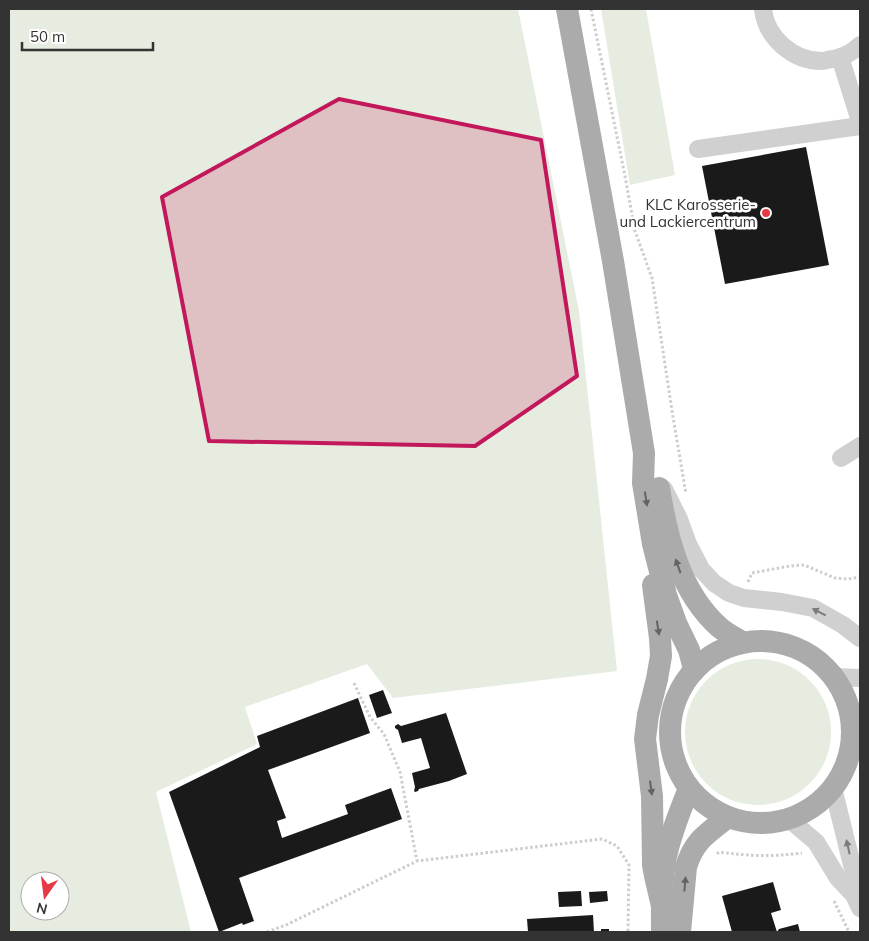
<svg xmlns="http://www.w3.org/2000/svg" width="869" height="941" viewBox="0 0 869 941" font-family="Mulish,sans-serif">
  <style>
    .green { fill: #e6ecdf; fill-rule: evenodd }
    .building { fill: #1a1a1a }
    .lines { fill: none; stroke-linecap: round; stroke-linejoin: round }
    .path { stroke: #cdcdcd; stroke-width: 3; stroke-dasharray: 2.5 2.5; stroke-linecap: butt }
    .minor { stroke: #d0d0d0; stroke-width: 18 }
    .major { stroke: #ababab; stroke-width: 22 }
    .oneway { fill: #636363 }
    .oneway2 { fill: #7a7a7a }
    .marked { fill: #c2185b; fill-opacity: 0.2; stroke: #c2185b; stroke-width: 4; stroke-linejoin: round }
    .poi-dot { fill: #e63946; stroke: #fff; stroke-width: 2 }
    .labels { text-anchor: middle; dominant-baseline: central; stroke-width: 5; stroke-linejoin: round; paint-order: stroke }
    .poi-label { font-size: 15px; fill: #333; stroke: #fff; text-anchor: end }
  </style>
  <rect width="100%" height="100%" fill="#fff"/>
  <g class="green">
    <path d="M9 9H518L579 311 617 671 393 698 367 664 245 707 257 744 156 792 191 932H9ZM30 881H60V911H30Z"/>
    <polygon points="601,9 646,9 675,175 630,185"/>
    <circle cx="758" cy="732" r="73"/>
  </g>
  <g class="building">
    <polygon points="806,147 829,265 725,284 702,166"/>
    <polygon points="383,690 392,713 377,718 369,695"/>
    <polygon points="358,698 370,733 268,770 286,818 277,821 282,838 348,814 345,805 391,788 402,819 239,878 254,921 243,925 242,923 219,932 169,792 260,747 257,736"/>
    <polygon points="446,713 467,774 449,781 419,789 418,791 415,792 414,791 415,787 412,773 430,768 421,738 402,743 398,730 395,728 395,726 398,724 401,726"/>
    <polygon points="773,882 781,910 771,913 777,932 779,929 798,924 800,932 732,932 722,896"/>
    <polygon points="581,891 582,906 559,907 558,892"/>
    <polygon points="607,891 608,901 590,903 589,892"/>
    <polygon points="593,915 594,932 528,932 527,919"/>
    <rect x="601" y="929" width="8" height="3"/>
  </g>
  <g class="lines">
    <g class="path">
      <polyline points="591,9 625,176 635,231 652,278 672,411 686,494"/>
      <polyline points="748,582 752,573 790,566 804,565 835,578 848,579 860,577"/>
      <polyline points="354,683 370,717 384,734 400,772 417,861"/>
      <path d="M717 854 719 852C748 856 773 857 802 853"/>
      <polyline points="834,901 849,932"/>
      <polyline points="267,932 286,925 417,861 602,839 617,846 629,865 628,932"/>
    </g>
    <g class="minor">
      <path d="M763 9C766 37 792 61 822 61 825 61 829 59 833 59 843 57 853 52 860 45"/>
      <polyline points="840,57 860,121"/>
      <polyline points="698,149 860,126"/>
      <polyline points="841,458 860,446"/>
      <polyline points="664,489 679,519 688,544 701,569 714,583 729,593 744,598 782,602 813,608 843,625 860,638"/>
      <polyline points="835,677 860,678"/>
      <polyline points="852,717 860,712"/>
      <polyline points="833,788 854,873 854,895"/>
      <polyline points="789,819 816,842 838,878 854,895 860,908"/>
    </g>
    <g class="major">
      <polyline points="567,9 613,261 644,453 643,483 653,544 666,595 676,623 689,650 694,669"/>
      <path d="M659 488C667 538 680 592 719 627 726 633 734 637 742 642"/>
      <polyline points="653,585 660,638 661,656 657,679 648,715 645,739 652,796 653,865 655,876 662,906"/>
      <circle cx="761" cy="732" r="91"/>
      <path d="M662 932C662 910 661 884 665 862 669 837 680 812 689 788"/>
      <path d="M680 932 686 867C694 840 707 834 728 817"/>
    </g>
  </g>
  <defs><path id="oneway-solid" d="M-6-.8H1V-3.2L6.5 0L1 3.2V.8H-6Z" transform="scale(1.25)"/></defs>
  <g class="oneway">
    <use href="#oneway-solid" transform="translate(646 499) rotate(81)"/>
    <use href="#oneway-solid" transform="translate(678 566) rotate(-110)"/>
    <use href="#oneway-solid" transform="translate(658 628) rotate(81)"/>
    <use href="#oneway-solid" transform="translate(651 788) rotate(82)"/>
    <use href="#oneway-solid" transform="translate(685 884) rotate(-85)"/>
  </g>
  <g class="oneway2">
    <use href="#oneway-solid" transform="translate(819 612) rotate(-153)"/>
    <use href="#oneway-solid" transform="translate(848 847) rotate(-103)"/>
  </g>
  <path class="marked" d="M339 99 541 140 577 376 475 446 209 441 162 197Z"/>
  <circle class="poi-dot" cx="766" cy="213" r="5"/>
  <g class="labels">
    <g class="poi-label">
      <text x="756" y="204">KLC Karosserie-<tspan x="756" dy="17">und Lackiercentrum</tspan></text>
    </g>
  </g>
  <rect width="869" height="941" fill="none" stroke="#333333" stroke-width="20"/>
  <g transform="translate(45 896) rotate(194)"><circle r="24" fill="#ffffff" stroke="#adadad"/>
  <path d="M0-4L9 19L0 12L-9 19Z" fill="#e63946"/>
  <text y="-8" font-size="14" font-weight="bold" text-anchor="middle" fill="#333333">N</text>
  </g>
  <path d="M22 42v8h131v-8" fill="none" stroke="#333333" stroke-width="2.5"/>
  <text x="30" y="42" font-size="15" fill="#333333" stroke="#ffffff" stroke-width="4" paint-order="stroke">50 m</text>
</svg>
